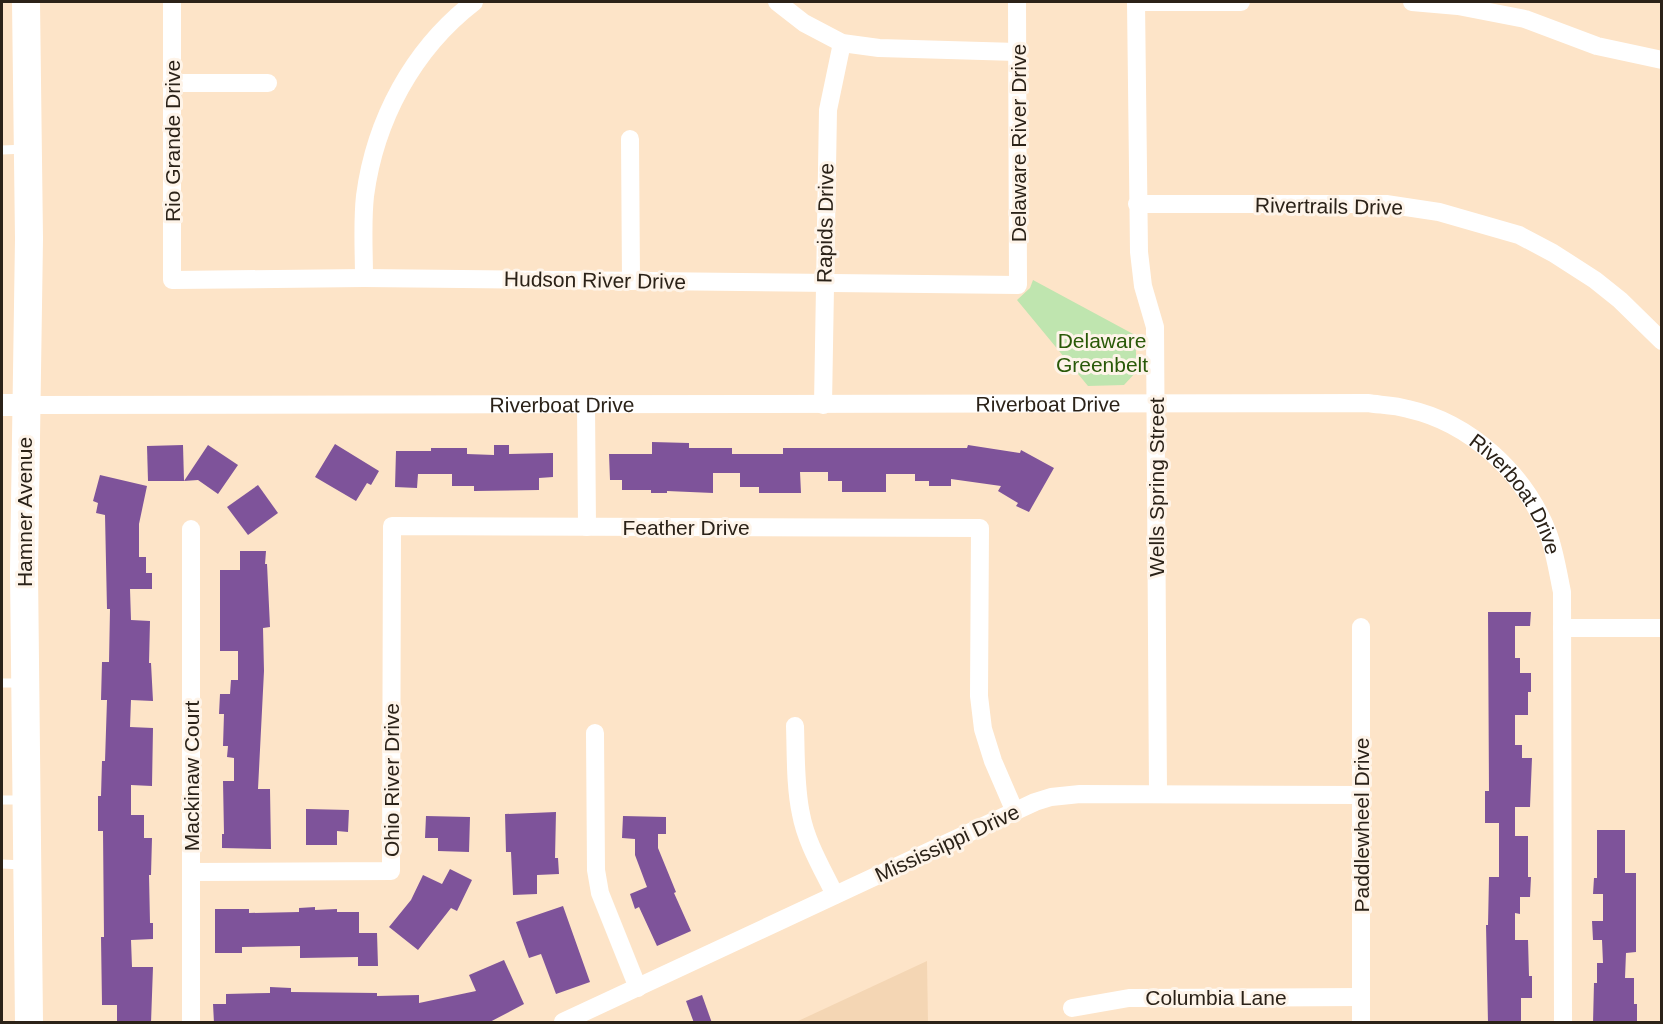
<svg xmlns="http://www.w3.org/2000/svg" width="1663" height="1024" viewBox="0 0 1663 1024" font-family="Helvetica,sans-serif">
  <style>
    .built { fill: #f4d6b4 }
    .green { fill: #bfe5af }
    .building { fill: #7e539a }
    .lines { fill: none; stroke-linecap: round; stroke-linejoin: round }
    .path { stroke: #a99782; stroke-width: 3; stroke-dasharray: 4.5 3; stroke-linecap: butt }
    .service { stroke: #fff; stroke-width: 9 }
    .minor { stroke: #fff; stroke-width: 18 }
    .tertiary { stroke: #fff; stroke-width: 22 }
    .primary { stroke: #fff; stroke-width: 28 }
    .labels { text-anchor: middle; dominant-baseline: central; stroke-width: 6; stroke-linejoin: round; paint-order: stroke }
    .street-label { font-size: 21px; fill: #2b2218; stroke: #fef4e9 }
    .park-label { font-size: 21px; fill: #295908; stroke: #fef4e9 }
  </style>
  <rect width="100%" height="100%" fill="#fde4c8"/>
  <polygon class="built" points="927,961 928,1022 796,1022"/>
  <polygon class="green" points="1033,280 1135,335 1137,371 1124,385 1088,386 1017,300 1030,288"/>
  <g class="building">
    <polygon points="652,442 689,443 689,448 732,448 732,454 783,454 783,448 967,448 968,445 1020,453 1021,450 1054,468 1029,512 1016,506 1018,503 998,491 1001,486 951,479 951,486 929,486 929,481 915,481 915,474 886,474 886,492 842,492 842,481 828,481 828,472 800,472 801,493 759,493 759,487 740,487 740,473 713,473 713,493 667,491 667,493 651,493 651,490 622,490 622,480 610,480 609,454 652,454"/>
    <polygon points="335,444 379,471 371,485 367,483 356,501 315,477"/>
    <polygon points="183,445 184,481 148,481 147,446"/>
    <polygon points="208,445 238,465 218,494 198,480 184,481"/>
    <polygon points="494,445 509,445 509,454 553,453 553,477 539,478 539,490 474,491 474,486 452,486 452,474 418,474 417,488 395,487 396,451 431,451 431,448 467,448 467,454 494,455"/>
    <polygon points="100,475 147,486 139,524 139,557 146,557 146,573 152,573 152,589 130,589 131,620 150,621 149,663 151,663 153,701 131,700 130,727 153,728 152,786 131,785 131,815 144,815 144,838 152,838 151,875 149,875 150,923 153,923 153,939 131,940 132,967 153,967 151,1023 117,1023 117,1005 102,1005 101,937 104,937 103,831 98,831 98,796 101,796 102,761 105,761 107,700 101,700 102,662 109,662 110,609 107,609 105,515 96,513 98,503 93,501"/>
    <polygon points="258,485 278,513 248,535 227,507"/>
    <polygon points="240,551 266,551 265,564 267,564 270,627 263,628 264,671 258,789 270,789 271,849 222,848 222,834 224,834 223,781 234,781 234,758 227,757 228,746 223,746 224,714 219,714 220,694 230,694 231,680 238,680 238,651 220,651 220,570 240,570"/>
    <polygon points="1488,612 1531,612 1530,626 1515,626 1515,658 1520,658 1520,673 1531,673 1531,692 1528,692 1528,715 1515,715 1515,745 1522,745 1522,758 1532,758 1530,807 1515,807 1515,836 1528,836 1528,877 1531,877 1530,897 1520,897 1520,914 1515,913 1515,940 1528,940 1529,976 1532,976 1532,998 1521,998 1521,1023 1488,1023 1486,925 1488,925 1489,877 1499,877 1499,823 1485,823 1485,791 1489,791"/>
    <polygon points="306,809 349,810 348,832 337,831 337,845 306,845"/>
    <polygon points="556,812 555,858 558,858 559,874 537,875 537,894 513,895 511,852 506,852 505,814"/>
    <polygon points="426,816 470,817 469,852 438,851 438,838 425,838"/>
    <polygon points="623,816 666,817 666,834 658,834 658,848 676,892 674,893 691,931 657,946 639,907 635,909 630,894 647,887 635,855 635,839 622,838"/>
    <polygon points="1597,830 1625,830 1625,873 1636,873 1636,952 1626,953 1625,978 1634,978 1634,1004 1637,1004 1637,1023 1593,1023 1594,983 1597,983 1597,963 1603,963 1602,940 1593,940 1592,921 1603,921 1603,894 1593,894 1594,878 1597,878"/>
    <polygon points="450,869 472,880 457,911 451,908 418,950 389,927 411,900 423,875 442,884"/>
    <polygon points="563,906 590,982 556,994 541,954 529,958 516,922"/>
    <polygon points="315,907 315,910 337,909 337,912 359,912 359,933 377,933 378,966 358,966 358,957 300,958 300,946 242,947 242,953 215,953 215,909 249,909 249,913 299,912 299,908"/>
    <polygon points="504,960 524,1004 488,1023 214,1023 213,1004 226,1004 226,994 270,993 270,987 291,988 291,992 377,993 377,996 419,995 419,1003 476,991 469,975"/>
    <polygon points="702,995 712,1023 694,1023 686,1001"/>
  </g>
  <g class="lines">
    <polyline class="path" points="1123,345 1130,343"/>
    <g class="service">
      <polyline points="2,150 26,149"/>
      <polyline points="2,683 23,683"/>
      <polyline points="2,800 23,800"/>
      <polyline points="2,864 23,865"/>
    </g>
    <g class="minor">
      <polyline points="172,2 172,280 364,278 1018,285 1017,2"/>
      <polyline points="777,2 804,23 842,43 879,48 1017,52"/>
      <polyline points="1136,2 1139,252 1143,286 1155,327 1158,794"/>
      <polyline points="1136,2 1241,2"/>
      <polyline points="1412,2 1458,6 1525,19 1597,46 1662,60"/>
      <polyline points="172,83 268,83"/>
      <polyline points="630,139 631,281"/>
      <polyline points="1137,204 1386,204 1439,212 1519,235 1553,253 1595,280 1620,300 1662,341"/>
      <path d="M364 278C364 251 362 223 365 196 375 120 413 49 474 2"/>
      <path id="s1" d="M25 405 1367 403C1380 405 1395 405 1408 409 1471 423 1525 474 1548 533 1555 552 1558 573 1562 592L1563 1022"/>
      <polyline points="586,405 587,527"/>
      <polyline points="823,405 828,110 842,43"/>
      <polyline points="191,529 191,1022"/>
      <polyline points="1361,627 1361,1022"/>
      <polyline points="1562,628 1662,628"/>
      <path d="M795 726C796 755 795 786 801 814 806 842 823 870 835 895"/>
      <polyline points="595,733 596,870 600,893 638,988"/>
      <polyline points="191,872 391,871 392,526 980,528 979,696 983,729 993,761 1015,812"/>
      <polyline points="1072,1008 1129,998 1361,997"/>
      <polyline points="563,1022 1035,802 1051,797 1080,794 1361,795"/>
    </g>
    <polyline class="tertiary" points="2,405 25,405"/>
    <polyline class="primary" points="26,2 29,239 24,571 29,1022"/>
  </g>
  <g class="labels">
    <g class="street-label">
      <text transform="translate(172 141) rotate(-90)">Rio Grande Drive</text>
      <text transform="translate(1018 143) rotate(-90)">Delaware River Drive</text>
      <text transform="translate(1329 206) rotate(1)">Rivertrails Drive</text>
      <text transform="translate(825 223) rotate(-89)">Rapids Drive</text>
      <text transform="translate(595 280) rotate(1)">Hudson River Drive</text>
      <text stroke="none"><textPath href="#s1" startOffset="537">Riverboat Drive</textPath></text>
      <text stroke="none"><textPath href="#s1" startOffset="1023">Riverboat Drive</textPath></text>
      <text transform="translate(1156 487) rotate(-90)">Wells Spring Street</text>
      <text stroke="none"><textPath href="#s1" startOffset="1527">Riverboat Drive</textPath></text>
      <text transform="translate(24 512) rotate(-90)">Hamner Avenue</text>
      <text x="686" y="527">Feather Drive</text>
      <text transform="translate(191 776) rotate(-90)">Mackinaw Court</text>
      <text transform="translate(391 780) rotate(-90)">Ohio River Drive</text>
      <text transform="translate(1361 825) rotate(-90)">Paddlewheel Drive</text>
      <text transform="translate(947 843) rotate(-25)">Mississippi Drive</text>
      <text x="1216" y="997">Columbia Lane</text>
    </g>
    <g class="park-label">
      <text x="1102" y="340">Delaware<tspan x="1102" dy="24">Greenbelt</tspan></text>
    </g>
  </g>
  <rect width="1663" height="1024" fill="none" stroke="#2b2218" stroke-width="6"/>
</svg>
